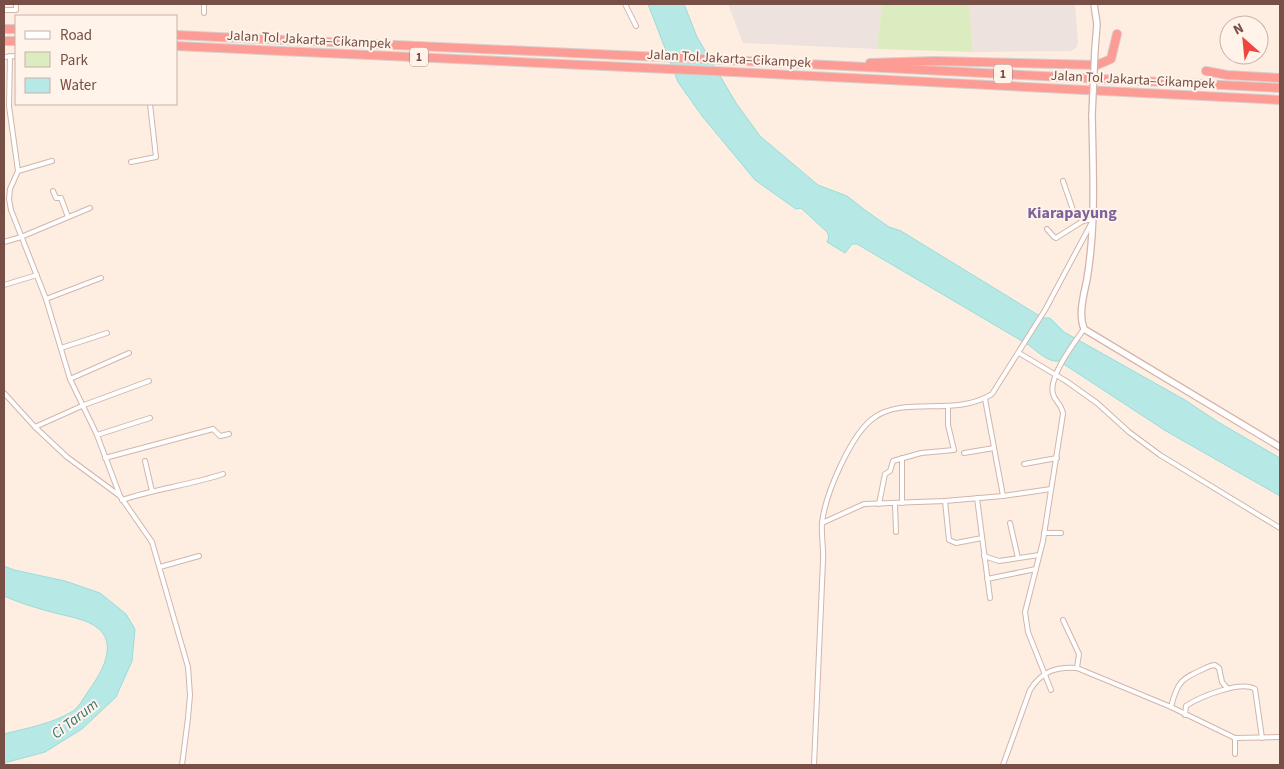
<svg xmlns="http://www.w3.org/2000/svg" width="1284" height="769" viewBox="0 0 1284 769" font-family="'Source Sans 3',sans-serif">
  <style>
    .industrial { fill: #ede2de }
    .green { fill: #dbecc0 }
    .water { fill: #b6e9e6; stroke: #9bdbd8 }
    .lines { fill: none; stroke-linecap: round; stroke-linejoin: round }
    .street-casing { stroke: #d2b5ab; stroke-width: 6 }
    .secondary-casing { stroke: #d5b3a8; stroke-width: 8 }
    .highway-casing { stroke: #d9cecb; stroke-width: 10 }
    .street { stroke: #fff; stroke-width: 4 }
    .secondary { stroke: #fff; stroke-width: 5.5 }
    .highway { stroke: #fc9c95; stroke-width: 8 }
    .secondary-bridge-casing { stroke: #d5b3a8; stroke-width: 8; stroke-linecap: butt }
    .secondary-bridge { stroke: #fff; stroke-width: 5.5 }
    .labels { text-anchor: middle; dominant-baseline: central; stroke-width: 4; stroke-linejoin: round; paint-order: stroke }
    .shield { fill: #fff3ea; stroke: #a08078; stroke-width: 1 }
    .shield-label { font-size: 12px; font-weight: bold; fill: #774f47 }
    .street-label { font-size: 14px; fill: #774f47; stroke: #fff3ea }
    .water-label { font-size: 15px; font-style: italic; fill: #377674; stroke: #fff3ea }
    .quarter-label { font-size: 16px; font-weight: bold; fill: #7d629b; stroke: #fff3ea }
  </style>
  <rect width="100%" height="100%" fill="#feeee2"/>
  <g class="industrial">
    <polygon points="728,4 882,4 877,49 743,43"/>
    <polygon points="969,4 1075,4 1078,42 1077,47 1071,51 973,52"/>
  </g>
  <polygon class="green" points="882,4 969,4 973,52 877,49"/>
  <g class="water">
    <path d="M648 4H684L697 37 736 103 760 136 818 185 847 196 865 210 889 227 901 231 1043 318H1050L1064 332 1185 400 1218 422 1280 458V496L1166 431 1059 361C1048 363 1036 350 1027 344L857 244H852L845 253 827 242 829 237 827 232 801 208 796 209 755 180 702 116 678 82Z"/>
    <path d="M4 566 14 570 65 581 100 593 126 614 135 629 132 661 116 697 82 729 45 752 4 763V734C27 728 52 724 73 711 79 707 83 699 87 693 100 675 121 643 95 626 84 619 71 617 59 614 40 609 22 604 4 596Z"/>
  </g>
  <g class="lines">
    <defs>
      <g id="street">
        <polyline points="204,4 204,13"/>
        <polyline points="625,4 636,26"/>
        <polyline points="4,10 16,10 16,4"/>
        <polyline points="10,56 9,106 18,171 10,189 9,199 11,210 46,299 70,379 97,435 120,496"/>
        <polyline points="4,57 16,56"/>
        <polyline points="131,162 156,157 150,104"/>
        <polyline points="18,171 52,161"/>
        <polyline points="1063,181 1073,210 1083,221"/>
        <polyline points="53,191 56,198 61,198 68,217"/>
        <polyline points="1047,229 1054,237 1056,238 1083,221 1093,219"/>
        <polyline points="4,242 21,237 90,208"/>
        <polyline points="4,285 37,275"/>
        <polyline points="46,299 101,278"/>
        <polyline points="61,348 107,333"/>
        <polyline points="1019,353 1066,381 1097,403 1129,432 1160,455 1280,528"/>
        <polyline points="70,379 129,353"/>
        <polyline points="4,393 35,427 67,457 120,496 152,542 188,667 190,695 188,718 182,765"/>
        <polyline points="985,399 1003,496"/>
        <polyline points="35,427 84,405 149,381"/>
        <polyline points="97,435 150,418"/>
        <polyline points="964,453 994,448"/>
        <polyline points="105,458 213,429 220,436 229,434"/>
        <polyline points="902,458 902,503"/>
        <polyline points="145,461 152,491"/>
        <polyline points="1024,464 1057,458"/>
        <polyline points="977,498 990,598"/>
        <path d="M122 500C155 489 190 485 223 474"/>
        <polyline points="945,501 949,540 956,543 982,538"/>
        <polyline points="879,504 885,474 890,471 893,461 921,453 954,450 948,425 948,407"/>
        <polyline points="895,504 896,532"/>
        <polyline points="822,523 864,504 945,501 1003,496 1051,489"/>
        <polyline points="1010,523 1018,558"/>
        <polyline points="1044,533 1061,533"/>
        <polyline points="984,556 999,561 1039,555"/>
        <polyline points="160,567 199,556"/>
        <polyline points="987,579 1036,569"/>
        <polyline points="1063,620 1079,654 1077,668"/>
        <path d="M1051 690 1028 632 1025 612 1043 541 1063 414C1062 404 1055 402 1053 394 1048 377 1074 343 1084 329"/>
        <path d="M1171 707C1178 678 1184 678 1210 666L1215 665 1219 668 1222 682 1227 688"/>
        <path d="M1185 715 1186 706C1199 697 1241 680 1255 689L1262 738"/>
        <polyline points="1235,754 1235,738"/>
        <path d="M814 765C817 697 820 629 823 561 824 549 821 536 822 523 825 495 851 433 875 417 905 396 956 417 992 394L1045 310 1091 224"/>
        <path d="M1003 765 1030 690C1041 672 1056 666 1077 668L1171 707 1235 738 1280 737"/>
      </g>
      <g id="secondary">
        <polyline points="1094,4 1097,24 1095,49"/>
        <path d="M1092 115C1093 170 1096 225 1087 279 1084 294 1078 314 1084 329L1280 447"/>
      </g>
      <g id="highway">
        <polyline points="4,29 16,29"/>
        <polyline points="176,35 726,60 1280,88"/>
        <polyline points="4,41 16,41"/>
        <polyline points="176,46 733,72 1280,100"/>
        <polyline points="870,63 934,61 1097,65 1111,59 1117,34"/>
        <polyline points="1206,71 1227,75 1280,78"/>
      </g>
    </defs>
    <use href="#street" class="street-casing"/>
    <use href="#secondary" class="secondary-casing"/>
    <use href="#highway" class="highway-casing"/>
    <use href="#street" class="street"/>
    <use href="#secondary" class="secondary"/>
    <use href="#highway" class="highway"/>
    <defs>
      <polyline id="secondary-bridge" points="1092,115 1095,49"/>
    </defs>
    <use href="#secondary-bridge" class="secondary-bridge-casing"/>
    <use href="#secondary-bridge" class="secondary-bridge"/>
  </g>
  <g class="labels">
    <g class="shield">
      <rect x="410" y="47.5" width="18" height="19" rx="4"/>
      <rect x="994" y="64.5" width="18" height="19" rx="4"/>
    </g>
    <g class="shield-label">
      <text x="419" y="57">1</text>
      <text x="1003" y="74">1</text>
    </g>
    <g class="street-label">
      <text transform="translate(309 40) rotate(3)">Jalan Tol Jakarta–Cikampek</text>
      <text transform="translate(729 59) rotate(3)">Jalan Tol Jakarta–Cikampek</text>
      <text transform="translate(1133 80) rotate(3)">Jalan Tol Jakarta–Cikampek</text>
    </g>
    <g class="water-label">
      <text transform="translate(75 719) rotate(-38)">Ci Tarum</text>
    </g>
    <g class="quarter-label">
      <text x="1072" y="213">Kiarapayung</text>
    </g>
  </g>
  <rect width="1284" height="769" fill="none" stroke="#774f47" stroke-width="10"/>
  <rect x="15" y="15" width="162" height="90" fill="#fff3ea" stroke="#c9b1a9"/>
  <rect x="25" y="31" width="25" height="8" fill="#ffffff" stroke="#c9b1a9"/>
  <text x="60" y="40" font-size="15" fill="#774f47">Road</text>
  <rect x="25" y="52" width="25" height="15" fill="#dbecc0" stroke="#c9b1a9"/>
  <text x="60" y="65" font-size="15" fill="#774f47">Park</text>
  <rect x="25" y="78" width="25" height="15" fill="#b6e9e6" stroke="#c9b1a9"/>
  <text x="60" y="90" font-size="15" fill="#774f47">Water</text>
  <g transform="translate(1244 40) rotate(333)"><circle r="24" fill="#fff3ea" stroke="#c9b1a9"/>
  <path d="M0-4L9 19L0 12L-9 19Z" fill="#f0443f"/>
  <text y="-8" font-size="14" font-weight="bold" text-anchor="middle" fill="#774f47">N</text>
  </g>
</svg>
